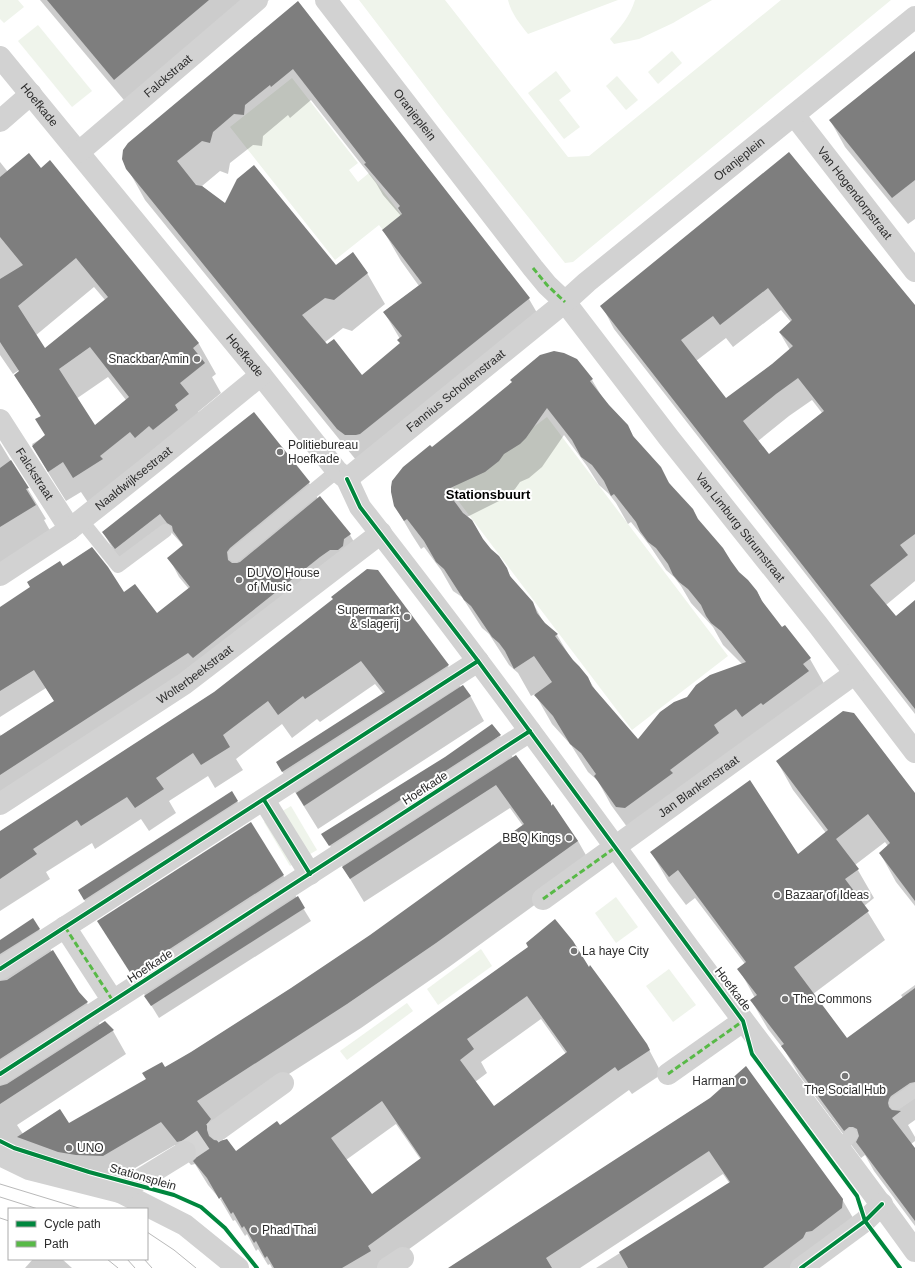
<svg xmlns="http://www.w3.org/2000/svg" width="915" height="1268" viewBox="0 0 915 1268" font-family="Arial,sans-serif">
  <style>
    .green { fill: #eff4eb }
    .shadow { fill: #0003; fill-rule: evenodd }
    .building { fill: #7e7e7e; fill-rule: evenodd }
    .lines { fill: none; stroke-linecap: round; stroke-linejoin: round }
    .street-tunnel { stroke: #d5d5d5; stroke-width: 22; stroke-dasharray: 22 11; stroke-linecap: butt }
    .lane { stroke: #d2d2d2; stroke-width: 14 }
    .street { stroke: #d2d2d2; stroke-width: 22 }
    .tram { stroke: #b9b9b9; stroke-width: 1 }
    .quiet { stroke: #58b947; stroke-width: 3; stroke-dasharray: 6 3; stroke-linecap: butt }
    .cycleway-casing { stroke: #fff; stroke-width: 6 }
    .cycleway { stroke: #00873e; stroke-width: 4 }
    .poi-dot { fill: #767676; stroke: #fff; stroke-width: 1.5 }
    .labels { text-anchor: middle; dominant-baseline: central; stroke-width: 4; stroke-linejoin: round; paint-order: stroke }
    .street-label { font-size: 12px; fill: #2d2d2d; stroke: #fff }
    .poi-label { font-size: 12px; fill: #2d2d2d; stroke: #fff; text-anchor: start }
    .neighbourhood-label { font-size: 13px; font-weight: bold; fill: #000; stroke: #fff }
  </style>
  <rect width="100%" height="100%" fill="#fff"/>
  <g class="green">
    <polygon points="0,0 18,0 24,7 4,23 0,19"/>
    <polygon points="359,0 445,0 568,157 589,156 781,0 891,0 573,262 565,263 446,114"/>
    <path d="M508 0H618L528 34C520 24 511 13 508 0Z"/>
    <path d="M635 0H712L673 23 639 39 614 44 610 39C621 27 630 16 635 0Z"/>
    <polygon points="38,25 92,91 72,107 18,41"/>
    <polygon points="672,51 682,63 658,84 648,72"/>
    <polygon points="556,71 571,91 559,100 580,127 564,139 528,93"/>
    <polygon points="617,76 638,100 626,110 606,86"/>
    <polygon points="292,78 358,163 349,170 358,182 369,173 428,249 410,263 379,225 335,260 230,127"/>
    <polygon points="547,417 728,656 632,730 450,490"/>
    <polygon points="291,806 317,850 290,866 264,822"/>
    <polygon points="616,897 638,927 616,943 595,913"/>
    <polygon points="481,949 492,966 438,1005 427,989"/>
    <polygon points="669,969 696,1005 673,1022 646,986"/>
    <polygon points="407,1003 413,1011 347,1060 340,1051"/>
  </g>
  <g class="shadow">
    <polygon points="40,0 269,0 134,112"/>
    <path d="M298 2 529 299 547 330 356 460 145 200 124 162ZM311 100 376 183 383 195 401 216 383 230 401 261 419 286 384 312 400 339 401 344 362 377 324 343 343 328 352 331 385 304 367 273 335 266 225 205 202 186 220 171 228 174 230 163 253 145 262 146 263 136 288 115 290 118Z"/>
    <polygon points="915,51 915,219 908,224 845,147 830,120"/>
    <path d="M789 153 915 307V581L886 605 895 617 915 602V714L614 329 602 306ZM781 310 791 322 780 333 790 350 773 365 726 400 696 361 726 338 733 347ZM812 400 822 413 768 455 758 441 789 416Z"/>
    <path d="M50 161 199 344 216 374 212 377 221 393 198 412 206 424 91 507 81 492 66 501 49 474 32 444 46 436 41 417 16 375 24 367 13 374 0 355V162L8 172 41 169ZM94 287 105 300 45 354 35 336ZM108 377 126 400 94 427 76 399Z"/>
    <path d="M576 360 592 380 604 400 627 425 636 441 670 484 731 564 757 592 766 608 782 628 784 626 810 659 826 687 633 835 611 805 598 781 588 772 571 745 552 724 535 694 531 696 518 673 509 665 489 634 482 628 462 597 453 591 441 570 424 547 421 549 412 535 395 506 432 449ZM564 435 587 466 599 485 609 494 616 503 628 524 631 522 650 546 666 570 674 577 681 586 691 603 713 627 723 645 743 665 688 698 638 740 597 693 588 678 573 662 557 635 545 625 533 603 513 581 506 568 485 543 467 517 501 500 515 489 520 482 529 478 542 467Z"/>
    <polygon points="254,414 309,483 318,499 320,497 350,535 361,554 0,800 0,734 1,736 55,702 46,688 0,717 0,608 63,567 124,593 157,614 189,589 179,577 169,558 183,546 181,543 171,532 127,567 114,551 103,532"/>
    <polygon points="0,443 46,519 44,520 53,536 0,570"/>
    <polygon points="334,600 448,666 461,688 463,687 471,697 484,721 318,829 277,763 384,695 375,684 320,722 317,719 292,738 282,724 236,759 243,770 215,788 208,776 169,801 176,813 149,831 141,819 95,849 92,843 46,872 50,879 0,911 0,833 215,693"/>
    <path d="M500 736 513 758 550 803 578 841 591 864 449 967 361 1028 212 1123 223 1141 236 1152 280 1127 529 947 589 969 646 1044 662 1074 632 1094 629 1090 383 1268H272L270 1264 268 1265 258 1249 256 1251 247 1234 245 1236 235 1220 233 1221 220 1199 226 1195 219 1198 208 1185 195 1164 191 1165 175 1145 116 1179 90 1178 31 1158 1 1144 0 1142V941L39 929 52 952 79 993 87 1003 100 1025 105 1022 113 1031 126 1054 17 1125 23 1134 69 1125 165 1069 292 988 371 936 523 826 510 808 364 902 323 834ZM541 1019 566 1054 493 1107 475 1082 487 1073 481 1062ZM396 1124 421 1160 372 1195 346 1160Z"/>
    <polygon points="777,761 915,793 915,906 896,882 880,853 888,846 885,842 855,865 874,898 864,906 885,940 813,994 847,1039 903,998 901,995 915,985 915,1120 908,1125 915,1137 915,1141 911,1144 915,1150 915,1226 874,1171 865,1155 861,1158 799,1075 785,1051 768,1029 751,1000 755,998 739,969 745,964 695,898 686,905 668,881 651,852 798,855 826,833 793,790"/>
    <polygon points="237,801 244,814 86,903 79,890"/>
    <polygon points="251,823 311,921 159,1018 99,921"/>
    <polygon points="711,1098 842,1199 856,1223 807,1268 596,1268 730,1184 723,1174 580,1268 450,1268"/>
    <polygon points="33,1259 62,1259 72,1268 25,1268"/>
  </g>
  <g class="building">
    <polygon points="47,0 209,0 114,80"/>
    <path d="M298 1 530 298 360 434 356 435H345L337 429 126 169 122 159 123 150 128 143ZM293 69 366 163 364 164 400 206 398 208 402 214 382 230 422 283 383 312 402 336 397 340 400 343 362 375 334 339 327 344 302 315 325 298 334 300 368 273 353 252 336 265 254 165 237 179 225 203 202 186 196 185 177 161 202 141 210 143 213 132 234 114 244 115 245 105 270 85 271 87Z"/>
    <polygon points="915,51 915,180 892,198 829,120"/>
    <path d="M789 152 915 305V534L900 545 908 555 870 585 896 616 915 600V709L600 306ZM768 288 792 320 779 332 793 346 772 364 726 398 681 340 713 316 720 325ZM798 378 824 411 769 454 743 421 776 394Z"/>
    <path d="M29 153 41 168 50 160 199 343 193 348 205 363 180 383 189 394 175 405 178 410 153 430 149 426 135 438 130 432 100 456 103 459 73 478 63 462 48 472 32 446 45 435 35 419 41 416 14 375 19 371 0 342V279L23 265 0 237V177ZM76 258 108 297 45 348 18 306ZM90 347 129 397 95 425 59 369Z"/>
    <path d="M554 351 564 353 577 359 593 379 590 381 609 405 628 425 633 436 661 467 669 483 693 509 698 519 723 548 731 561 739 572 748 580 757 591 762 601 782 627 785 625 811 658 803 664 809 671 763 705 761 703 742 717 736 709 714 725 719 733 670 770 673 773 625 808 616 807 594 776 596 774 581 753 570 744 553 716 534 695 552 682 534 656 514 669 505 651 499 643 492 637 471 606 464 600 444 569 436 562 424 541 407 519 404 521 394 506 391 492V487L392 481 403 467 430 445 432 447 472 415 512 382 510 380 540 355ZM547 408 572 440 581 457 592 465 604 481 611 496 614 494 636 522 640 531 648 542 656 548 668 564 673 575 679 582 688 589 701 605 706 616 711 623 721 631 746 662 710 675 696 685 687 697 674 702 660 712 638 739 592 686 588 677 579 666 573 660 555 636 558 634 545 623 537 613 533 602 510 576 507 568 499 556 491 549 483 539 472 520 463 513 446 490 485 472 499 461 504 454 520 444 526 438Z"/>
    <polygon points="254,412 310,482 230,548 227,552 228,560 232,563 237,563 240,562 320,496 351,534 344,539 343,546 338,550 330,550 320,557 193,658 188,653 0,775 0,736 54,701 34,670 0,691 0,607 30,587 27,582 60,561 63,566 92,547 108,567 124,592 135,584 157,613 190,587 167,558 183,545 173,531 172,526 167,523 160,514 115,549 102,532"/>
    <polygon points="11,460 29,488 26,489 36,505 0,527 0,468"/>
    <polygon points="367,569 378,570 449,665 282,772 276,762 385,692 361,661 305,699 303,696 278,715 268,701 223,735 230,747 201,765 193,753 156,778 164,789 135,808 127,797 81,826 77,820 33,849 37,854 0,879 0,831 214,692 333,599 331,597"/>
    <polygon points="463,685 471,696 304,806 296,793"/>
    <polygon points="843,711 854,713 915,793 915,901 879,853 890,843 868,814 836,839 859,869 845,879 869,911 794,967 847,1038 915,988 915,1082 910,1083 891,1096 889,1099 888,1103 889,1107 892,1110 901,1111 892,1118 915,1148 915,1221 856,1142 859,1136 857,1129 853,1127 849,1127 844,1131 781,1046 784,1044 750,1000 757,995 737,969 746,962 678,870 669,877 650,852 750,780 798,854 828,830 776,761"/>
    <polygon points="492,724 501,735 329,846 321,834 445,757"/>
    <path d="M516 755 551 803V806L553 804 578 841 436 943 347 1004 197 1101 211 1119 207 1124V1130L209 1136 214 1140 220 1141 227 1139 236 1151 277 1121 280 1125 528 947 526 943 555 919 573 941 589 967 590 965 618 1003 647 1044 650 1050 618 1071 615 1067 368 1246 371 1251 342 1268H274L267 1256 265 1258 256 1241 254 1243 244 1226 242 1228 233 1212 231 1214 221 1197 219 1199 207 1178 193 1161 196 1158 197 1152 195 1145 191 1141 185 1140 177 1142 161 1122 103 1156 76 1155 58 1152 17 1137 60 1109 69 1123 146 1079 142 1073 162 1062 165 1067 191 1052 291 988 370 935 524 824 496 785 350 879 342 867ZM527 996 567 1052 494 1106 460 1060 474 1049 467 1039ZM382 1101 421 1158 372 1194 331 1138Z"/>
    <polygon points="232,791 238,801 84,900 78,890"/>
    <polygon points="251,822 284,875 131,974 97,921"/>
    <polygon points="298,896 305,908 151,1006 144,996"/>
    <polygon points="33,918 40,929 0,954 0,940"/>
    <polygon points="53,950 79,992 88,1002 0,1059 0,981 7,980"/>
    <polygon points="105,1021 114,1030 0,1104 0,1086 7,1084"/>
    <polygon points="746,1066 843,1199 842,1208 812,1231 806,1232 803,1238 763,1268 628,1268 619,1252 730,1182 709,1151 546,1258 552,1268 448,1268 710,1098"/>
  </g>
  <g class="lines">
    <polyline class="street-tunnel" points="185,1152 219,1129"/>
    <g class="lane">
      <polyline points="81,520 118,566 165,531"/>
      <polyline points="235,555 337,471"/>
      <polyline points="896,1103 915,1090"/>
      <polyline points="840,1148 851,1135"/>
    </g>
    <g class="street">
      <path id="s1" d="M326 0 533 268 547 285 565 302 669 438 818 625 915 752"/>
      <path id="s2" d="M0 57 261 375 337 471 347 479 360 507C473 651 581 800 689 948 764 1049 841 1148 915 1251"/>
      <path id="s3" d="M794 115 915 271"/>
      <polyline points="0,121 31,94"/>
      <path id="s4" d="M79 152 257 0"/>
      <path id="s5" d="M0 420 70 529"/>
      <path id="s6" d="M347 479 565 302 587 282 915 17"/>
      <path id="s7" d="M0 575 70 529 152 464 261 375"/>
      <polyline points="264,800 310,874"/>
      <path id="s8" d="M0 804 184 684 381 533"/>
      <path id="s9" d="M543 899 854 674"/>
      <polyline points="65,927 113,1001"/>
      <polyline points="0,969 478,661"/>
      <polyline points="0,1074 530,731"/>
      <polyline points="668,1074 743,1021"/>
      <polyline points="219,1129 283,1083"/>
      <polyline points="0,1155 29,1169 120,1192 185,1225 238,1268"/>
      <polyline points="120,1192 185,1152"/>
      <polyline points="388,1268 403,1258"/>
      <polyline points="801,1268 865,1221 882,1204"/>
    </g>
    <g class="tram">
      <polyline points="0,1184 82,1209"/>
      <polyline points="0,1197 38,1209"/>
      <polyline points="0,1218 9,1221"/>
      <polyline points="147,1232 174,1250 196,1268"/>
      <polyline points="107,1259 118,1268"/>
      <polyline points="127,1259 135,1268"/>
      <polyline points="144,1259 152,1268"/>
    </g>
    <g class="quiet">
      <polyline points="533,268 547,285 565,302"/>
      <polyline points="543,899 616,847"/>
      <polyline points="65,927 113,1001"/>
      <polyline points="668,1074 743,1021"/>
    </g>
    <defs>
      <g id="cycleway">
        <polyline points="347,479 360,507 478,661 743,1021 752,1054 857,1196 865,1221 900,1268"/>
        <polyline points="264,800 310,874"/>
        <polyline points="0,969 478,661"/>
        <polyline points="0,1074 530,731"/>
        <polyline points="0,1141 14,1148 89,1172 174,1195 201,1207 225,1228 257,1268"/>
        <polyline points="801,1268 865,1221 882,1204"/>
      </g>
    </defs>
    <use href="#cycleway" class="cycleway-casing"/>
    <use href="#cycleway" class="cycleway"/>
  </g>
  <g class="poi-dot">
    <circle cx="197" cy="359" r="4"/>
    <circle cx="280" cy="452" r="4"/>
    <circle cx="239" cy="580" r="4"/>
    <circle cx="407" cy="617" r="4"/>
    <circle cx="569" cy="838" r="4"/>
    <circle cx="777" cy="895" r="4"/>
    <circle cx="574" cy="951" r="4"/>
    <circle cx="785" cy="999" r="4"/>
    <circle cx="845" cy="1076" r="4"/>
    <circle cx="743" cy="1081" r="4"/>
    <circle cx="69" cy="1148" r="4"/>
    <circle cx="254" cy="1230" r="4"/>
  </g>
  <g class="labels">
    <g class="street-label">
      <text stroke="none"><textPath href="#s4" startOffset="117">Falckstraat</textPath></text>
      <text stroke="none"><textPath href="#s2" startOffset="62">Hoefkade</textPath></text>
      <text stroke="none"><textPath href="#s1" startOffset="145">Oranjeplein</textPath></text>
      <text stroke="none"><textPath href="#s6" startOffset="506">Oranjeplein</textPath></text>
      <text stroke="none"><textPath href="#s3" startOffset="99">Van Hogendorpstraat</textPath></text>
      <text stroke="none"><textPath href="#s2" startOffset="386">Hoefkade</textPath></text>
      <text stroke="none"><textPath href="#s6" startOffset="140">Fannius Scholtenstraat</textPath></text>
      <text stroke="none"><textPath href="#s5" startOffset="64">Falckstraat</textPath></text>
      <text stroke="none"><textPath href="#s7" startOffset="165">Naaldwijksestraat</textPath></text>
      <text stroke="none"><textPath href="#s1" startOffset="671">Van Limburg Stirumstraat</textPath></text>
      <text stroke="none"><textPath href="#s8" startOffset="234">Wolterbeekstraat</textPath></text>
      <text stroke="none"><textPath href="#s9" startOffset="192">Jan Blankenstraat</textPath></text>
      <text transform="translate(425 788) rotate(-33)">Hoefkade</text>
      <text transform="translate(150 966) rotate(-33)">Hoefkade</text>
      <text transform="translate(733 989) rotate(53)">Hoefkade</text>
      <text transform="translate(143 1177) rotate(16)">Stationsplein</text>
    </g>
    <g class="poi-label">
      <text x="189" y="359" text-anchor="end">Snackbar Amin</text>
      <text x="288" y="445">Politiebureau<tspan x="288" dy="14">Hoefkade</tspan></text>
      <text x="247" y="573">DUVO House<tspan x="247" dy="14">of Music</tspan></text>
      <text x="399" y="610" text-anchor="end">Supermarkt<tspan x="399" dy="14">&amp; slagerij</tspan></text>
      <text x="561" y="838" text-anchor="end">BBQ Kings</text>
      <text x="785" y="895">Bazaar of Ideas</text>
      <text x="582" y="951">La haye City</text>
      <text x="793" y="999">The Commons</text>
      <text x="735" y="1081" text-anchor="end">Harman</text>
      <text x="845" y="1090" text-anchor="middle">The Social Hub</text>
      <text x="77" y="1148">UNO</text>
      <text x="262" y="1230">Phad Thai</text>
    </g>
    <g class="neighbourhood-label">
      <text x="488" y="494">Stationsbuurt</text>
    </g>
  </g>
  <rect x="8" y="1208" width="140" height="52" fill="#ffffff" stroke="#ababab"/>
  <rect x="16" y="1221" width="20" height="6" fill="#00873e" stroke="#ababab"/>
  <text x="44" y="1228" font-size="12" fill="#2d2d2d">Cycle path</text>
  <rect x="16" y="1241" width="20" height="6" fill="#58b947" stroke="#ababab"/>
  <text x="44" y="1248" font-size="12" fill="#2d2d2d">Path</text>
</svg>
